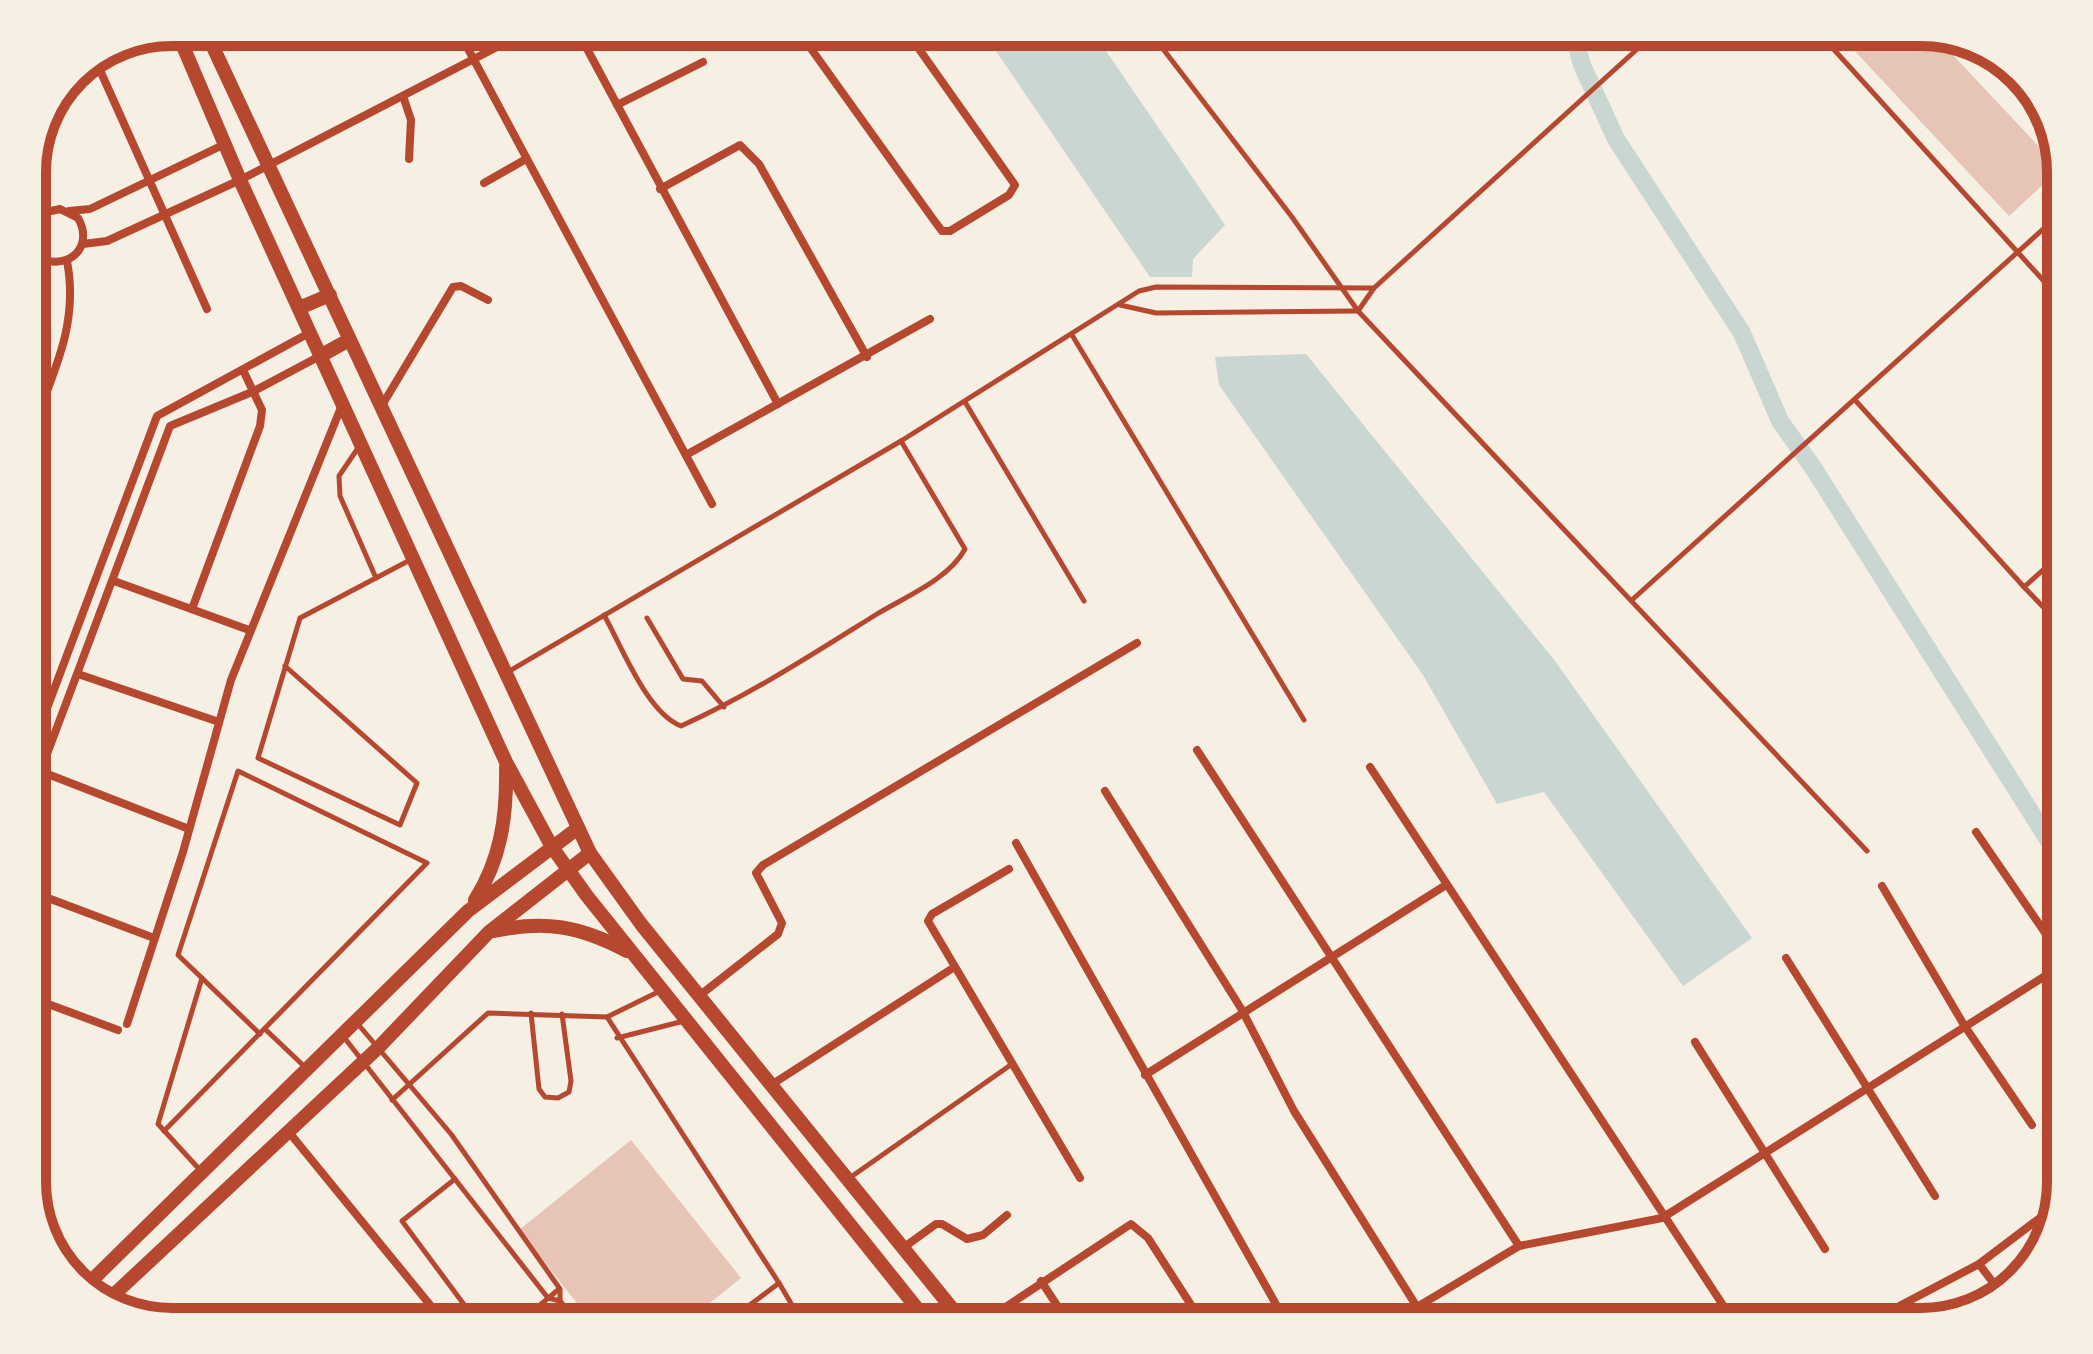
<svg xmlns="http://www.w3.org/2000/svg" width="2093" height="1354" viewBox="0 0 2093 1354" font-family="'Noto Sans',sans-serif">
  <style>
    .water { fill: #c9d6d2 }
    .lines { fill: none; stroke-linecap: round; stroke-linejoin: round }
    .canal { stroke: #c9d6d2; stroke-width: 18 }
    .building { fill: #e6c5b7 }
    .service { stroke: #b5482f; stroke-width: 5 }
    .minor { stroke: #b5482f; stroke-width: 8 }
    .secondary { stroke: #b5482f; stroke-width: 14 }
    .rim { fill: none; stroke: #b5482f; stroke-width: 10 }
  </style>
  <rect width="100%" height="100%" fill="#f6efe4"/>
  <g class="water">
    <polygon points="983,32 1093,32 1225,225 1193,259 1192,277 1150,277"/>
    <polygon points="1306,354 1555,661 1752,938 1683,986 1544,792 1497,804 1423,675 1219,385 1215,357"/>
  </g>
  <g class="lines">
    <polyline class="canal" points="1573,32 1582,65 1616,139 1742,333 1780,421 1814,469 2061,860"/>
  </g>
  <g class="building">
    <polygon points="1837,32 1921,32 1936,37 2060,169 2009,216"/>
    <polygon points="2061,254 2061,278 2049,265"/>
    <polygon points="631,1140 741,1278 686,1322 592,1322 519,1230"/>
  </g>
  <g class="lines">
    <g class="service">
      <polyline points="1150,32 1292,217 1358,311 1867,851"/>
      <polyline points="1452,32 1461,44"/>
      <polyline points="1818,32 2061,300"/>
      <polyline points="1995,54 2044,110"/>
      <polyline points="1120,305 1156,313 1357,311"/>
      <polyline points="1358,311 1374,288 1656,32"/>
      <polyline points="1072,335 1304,720"/>
      <polyline points="1855,400 2024,587 2061,554"/>
      <polyline points="965,402 1084,601"/>
      <polyline points="360,445 339,476 340,496 376,578"/>
      <polyline points="2024,587 2048,612"/>
      <polyline points="1633,599 2061,213"/>
      <path d="M604 615C622 647 647 713 681 726 750 695 813 654 877 614 905 597 949 579 965 549L901 441"/>
      <polyline points="647,618 683,679 702,681 724,707"/>
      <polyline points="285,666 417,783 400,825 258,758 300,618 412,559"/>
      <polyline points="506,673 901,441 1139,291 1156,287 1374,288"/>
      <polyline points="531,1013 539,1089 545,1097 558,1098 569,1092 571,1081 562,1014"/>
      <polyline points="607,1017 660,991"/>
      <polyline points="357,1023 451,1134 560,1289 560,1301"/>
      <polyline points="265,1029 307,1069"/>
      <polyline points="343,1036 548,1298 560,1301 578,1322"/>
      <polyline points="617,1038 684,1021"/>
      <polyline points="392,1100 488,1013 607,1017 779,1283 727,1322"/>
      <polyline points="164,1131 427,863 238,771 178,955 260,1034"/>
      <polyline points="200,1170 158,1124 202,978"/>
      <polyline points="455,1179 402,1221 477,1322"/>
      <polyline points="848,1179 1012,1064"/>
      <polyline points="779,1283 802,1322"/>
      <polyline points="520,1322 559,1289"/>
    </g>
    <g class="minor">
      <polyline points="459,32 712,504"/>
      <polyline points="578,32 778,404"/>
      <polyline points="799,32 933,219 942,231 950,231 1009,195 1015,185 907,32"/>
      <polyline points="95,59 207,309"/>
      <polyline points="403,96 411,120 409,159"/>
      <polyline points="617,105 703,62"/>
      <polyline points="484,183 526,159"/>
      <polyline points="660,189 740,145 759,164 867,357"/>
      <polyline points="69,211 90,209 225,144"/>
      <path d="M32 226 42 213 60 209 78 218C92 242 76 266 48 261L32 245"/>
      <polyline points="83,244 107,241 240,180 526,32"/>
      <polyline points="381,407 453,287 461,286 488,300"/>
      <path d="M32 430C54 372 79 323 67 261"/>
      <polyline points="686,455 930,319"/>
      <polyline points="114,581 249,630"/>
      <polyline points="192,609 260,426 262,410 243,370"/>
      <polyline points="78,674 219,722"/>
      <polyline points="32,748 157,416 311,332"/>
      <polyline points="1197,750 1519,1246"/>
      <polyline points="1370,767 1734,1322"/>
      <polyline points="32,768 189,829"/>
      <polyline points="1105,791 1242,1010 1294,1111 1417,1307"/>
      <polyline points="32,794 170,426 252,392 320,356"/>
      <polyline points="1976,832 2061,956"/>
      <polyline points="1016,843 1286,1322"/>
      <polyline points="1009,869 932,914 928,921 1080,1178"/>
      <polyline points="1882,886 1964,1025 2032,1125"/>
      <polyline points="32,892 154,938"/>
      <polyline points="1786,958 1935,1196"/>
      <polyline points="699,996 778,934 782,923 756,873 763,865 1137,643"/>
      <polyline points="32,998 118,1030"/>
      <polyline points="127,1024 183,852 231,680 342,405"/>
      <polyline points="1695,1042 1825,1249"/>
      <polyline points="1145,1075 1446,885"/>
      <polyline points="771,1085 953,968"/>
      <polyline points="288,1131 444,1322"/>
      <polyline points="903,1248 936,1224 942,1224 967,1239 983,1235 1007,1215"/>
      <polyline points="1979,1264 2001,1293"/>
      <polyline points="1041,1281 1068,1322"/>
      <polyline points="1953,1313 1999,1290 2039,1256"/>
      <polyline points="983,1322 1131,1224 1148,1238 1202,1322"/>
      <polyline points="1392,1322 1519,1246 1662,1218 2061,966"/>
      <polyline points="1869,1322 1979,1264 2053,1208"/>
    </g>
    <g class="secondary">
      <polyline points="177,32 240,180 506,762 552,847 587,896 928,1322"/>
      <polyline points="206,32 590,853 641,924 963,1322"/>
      <polyline points="299,308 330,295"/>
      <polyline points="320,356 349,340"/>
      <path d="M475 900C501 859 507 816 506 767"/>
      <path d="M494 931C545 920 580 926 627 951"/>
      <polyline points="84,1288 468,911 578,828"/>
      <polyline points="106,1302 379,1047 489,932 590,853"/>
    </g>
  </g>
  <path d="M0 0H2093V1354H0ZM172 46H1921A126 126 0 0 1 2047 172V1182A126 126 0 0 1 1921 1308H172A126 126 0 0 1 46 1182V172A126 126 0 0 1 172 46Z" fill="#f6efe4" fill-rule="evenodd"/>
  <path class="rim" d="M172 46H1921A126 126 0 0 1 2047 172V1182A126 126 0 0 1 1921 1308H172A126 126 0 0 1 46 1182V172A126 126 0 0 1 172 46Z"/>
</svg>
